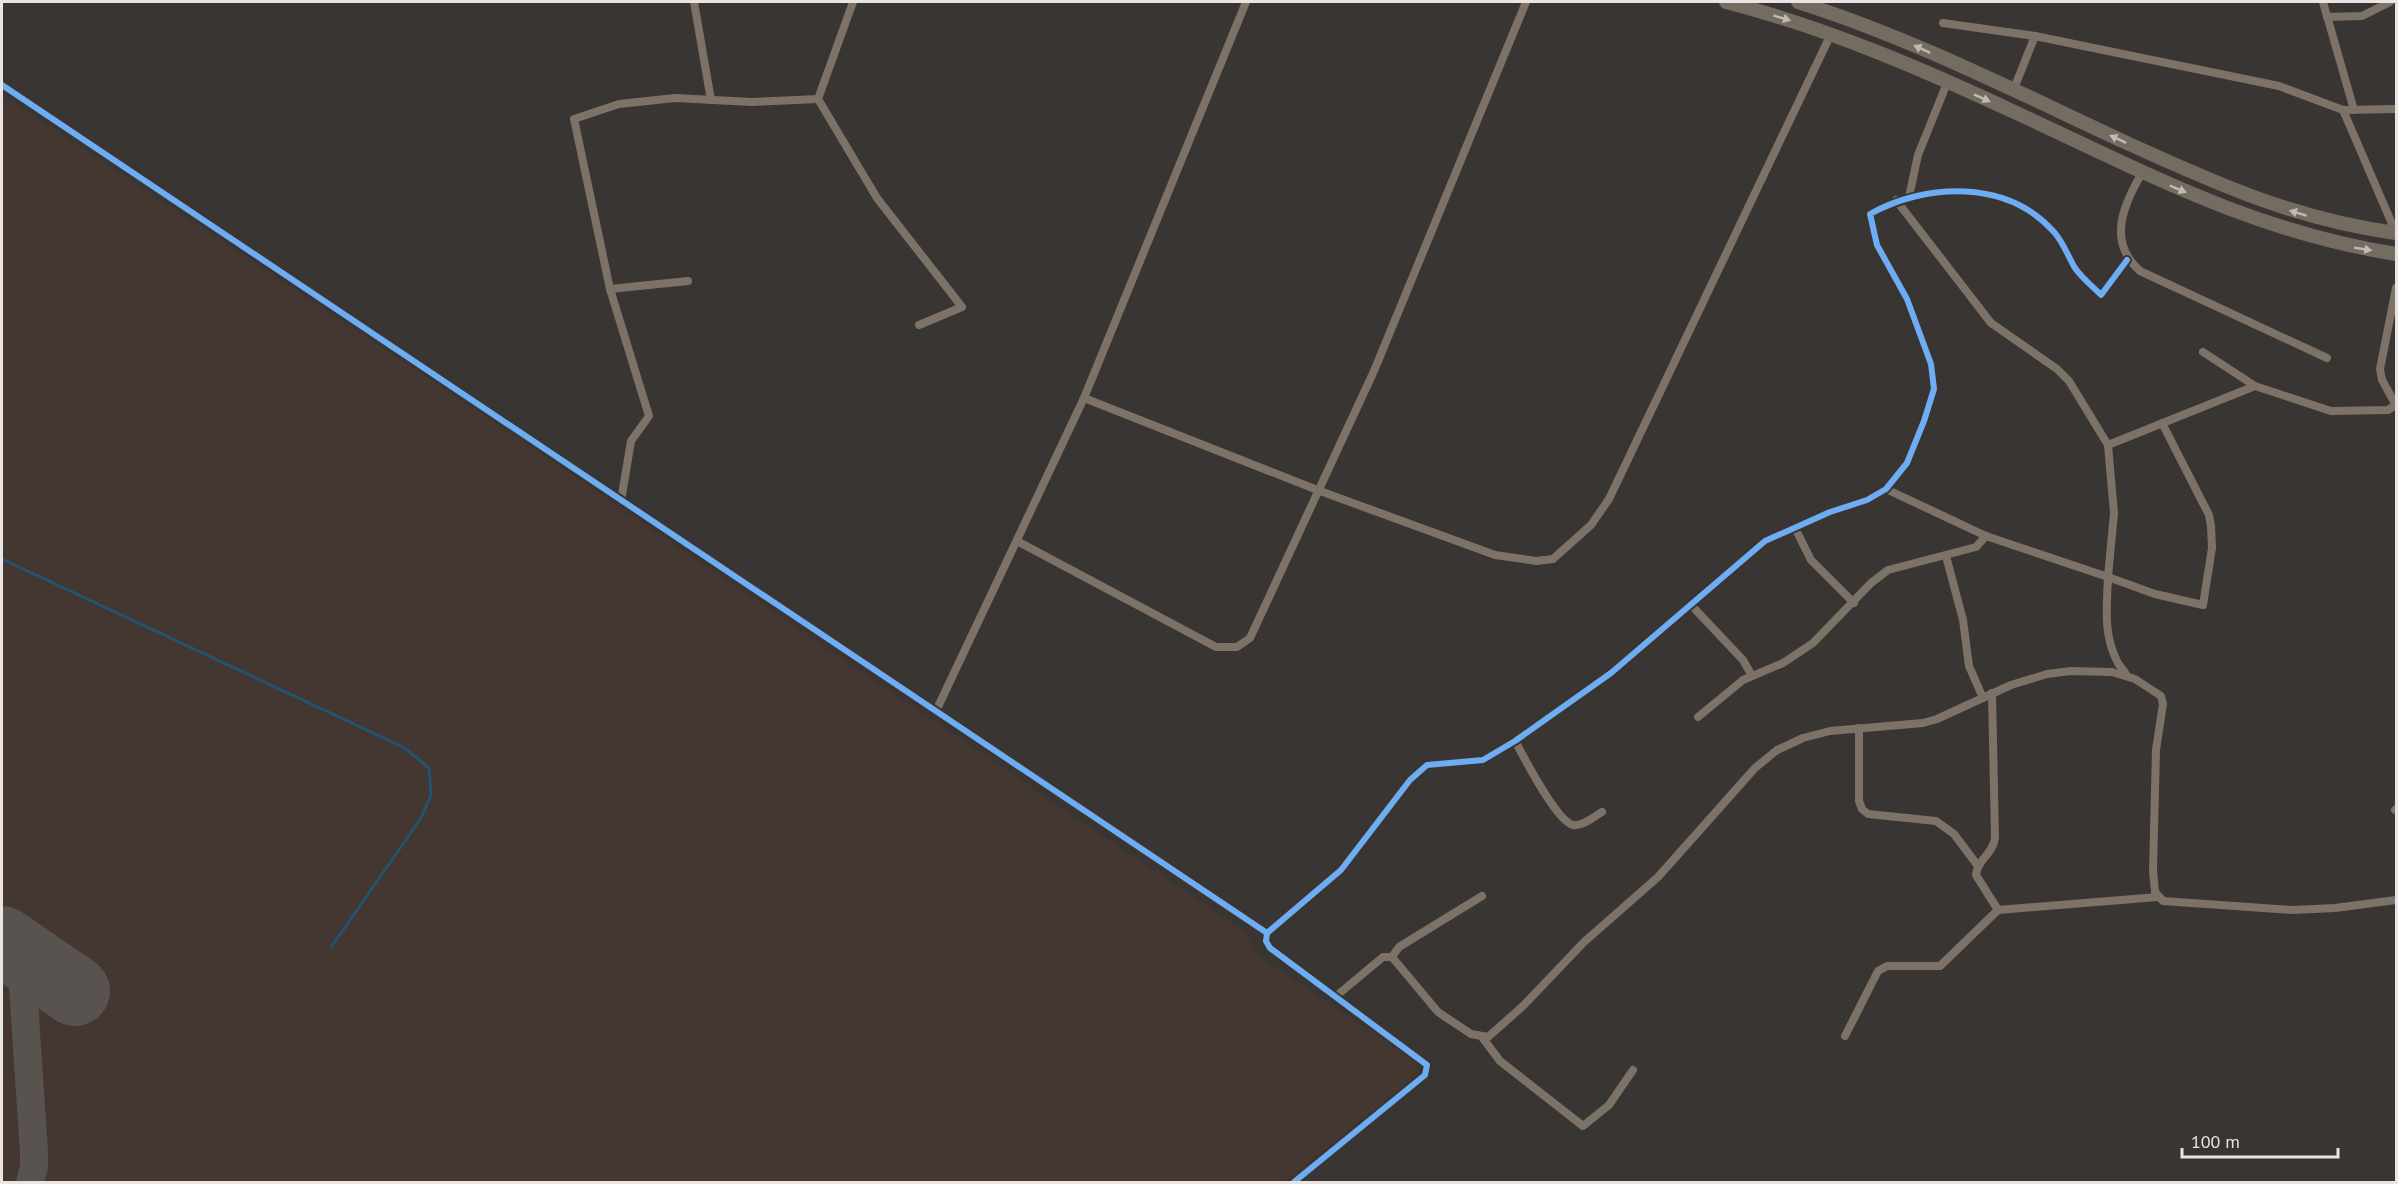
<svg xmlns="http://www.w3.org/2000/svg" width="2398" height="1184" viewBox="0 0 2398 1184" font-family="'PT Sans',sans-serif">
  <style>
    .built { fill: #443731 }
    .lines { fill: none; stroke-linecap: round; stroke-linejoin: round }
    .stream { stroke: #225472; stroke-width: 3 }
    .taxiway { stroke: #58534f; stroke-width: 28 }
    .runway { stroke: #58534f; stroke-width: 70 }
    .minor { stroke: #7d7268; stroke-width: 8 }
    .primary { stroke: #746b61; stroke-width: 14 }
    .cycleway-casing { stroke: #3c3430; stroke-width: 10 }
    .cycleway { stroke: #6dadf4; stroke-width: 6 }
    .oneway { fill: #c1bab5 }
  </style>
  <rect width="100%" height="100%" fill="#393533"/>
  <polygon class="built" points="2,94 516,437 1246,933 1258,956 1416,1062 1419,1074 1284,1182 2,1182"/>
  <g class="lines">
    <polyline class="stream" points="2,559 405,748 429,768 431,795 421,818 332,946"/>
    <polyline class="taxiway" points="2,946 17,966 23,987 34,1152 34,1167 30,1182"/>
    <polyline class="runway" points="2,941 75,991"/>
    <g class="minor">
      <polyline points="694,2 711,100"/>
      <polyline points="853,2 818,99 877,198 962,307 919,325"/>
      <polyline points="2323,2 2354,110"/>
      <polyline points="2327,17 2362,16 2390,2"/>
      <polyline points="1943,23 2035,36"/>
      <polyline points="2,85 1267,933"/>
      <polyline points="2013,91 2035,36 2279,86 2343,110 2396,109"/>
      <polyline points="2343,110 2396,233"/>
      <path d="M2142 173C2123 205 2107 242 2140 271L2327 358"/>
      <polyline points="1909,197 1918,155 1947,83"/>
      <polyline points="1896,200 1991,323 2057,369 2069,381 2108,445"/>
      <polyline points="2396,288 2380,369 2382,380 2396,405"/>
      <polyline points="610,289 688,281"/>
      <polyline points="2203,352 2255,386"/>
      <polyline points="1084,398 1320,491 1495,555 1536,561 1553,559 1591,525 1609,499 1831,34"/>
      <polyline points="1886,489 1986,536 2108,577 2114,513 2108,445 2255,386 2331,411 2388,410 2396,405"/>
      <polyline points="621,501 631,441 649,416 610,289 574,119 619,104 675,98 752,102 818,99"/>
      <polyline points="1795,528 1811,560 1854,603"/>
      <polyline points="1017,541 1216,647 1237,647 1250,638 1374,371 1526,2"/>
      <polyline points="1946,556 1963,620 1969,666 1983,698"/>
      <polyline points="1692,606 1743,660 1751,674"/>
      <path d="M2127 676C2124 670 2119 666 2117 661 2103 634 2107 606 2108 577L2155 594 2203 605 2212 548 2211 526 2209 515 2162 423"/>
      <path d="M1992 693 1995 838C1993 854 1977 860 1976 875L1998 910"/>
      <polyline points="936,711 1084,398 1246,2"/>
      <polyline points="1698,717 1743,680 1783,663 1813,643 1871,583 1888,570 1976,547 1986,536"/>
      <polyline points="1859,728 1859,801 1862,809 1868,814 1936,821 1954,834 1978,866"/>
      <path d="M1515 741C1524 757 1556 821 1573 825 1582 827 1595 816 1602 812"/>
      <polyline points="2395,810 2396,809"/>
      <polyline points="1392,957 1399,947 1482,896"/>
      <polyline points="1335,997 1383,957 1392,957 1438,1012 1471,1034 1488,1037 1523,1006 1584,942 1658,877 1755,768 1777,750 1803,738 1830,731 1923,723 1937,719 2011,685 2047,674 2071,671 2112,672 2135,679 2161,696 2163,704 2156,750 2153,871 2155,892 2163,901 2293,910 2335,908 2396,900"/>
      <polyline points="1845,1036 1878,971 1887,966 1940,966 1998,910 2158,897"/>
      <polyline points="1482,1037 1500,1061 1583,1126 1609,1105 1633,1070"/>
      <path d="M1294 1182 1425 1075 1427 1065 1270 948 1266 941 1267 933 1341 870 1410 780 1427 765 1483 760 1515 741 1611 673 1765 541 1830 512 1867 500 1886 489 1907 463 1924 421 1934 389 1931 364 1907 299 1877 245 1870 214C1926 183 2007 179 2054 232 2063 242 2068 256 2075 268 2082 278 2092 286 2101 295L2127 260"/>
    </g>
    <g class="primary">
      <path d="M1726 2C1828 28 1927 71 2023 116 2150 175 2256 232 2396 254"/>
      <path d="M1798 2C1912 38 2019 93 2127 143 2217 184 2297 220 2396 233"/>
    </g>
    <defs>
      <g id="cycleway">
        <polyline points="2,85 1267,933"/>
        <path d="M1294 1182 1425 1075 1427 1065 1270 948 1266 941 1267 933 1341 870 1410 780 1427 765 1483 760 1515 741 1611 673 1765 541 1830 512 1867 500 1886 489 1907 463 1924 421 1934 389 1931 364 1907 299 1877 245 1870 214C1926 183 2007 179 2054 232 2063 242 2068 256 2075 268 2082 278 2092 286 2101 295L2127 260"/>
      </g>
    </defs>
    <use href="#cycleway" class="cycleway-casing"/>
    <use href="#cycleway" class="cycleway"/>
  </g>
  <defs><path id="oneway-solid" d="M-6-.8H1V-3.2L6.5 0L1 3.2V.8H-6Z" transform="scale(1.5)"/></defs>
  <g class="oneway">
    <use href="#oneway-solid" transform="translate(1782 18) rotate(17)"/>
    <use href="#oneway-solid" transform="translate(1922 49) rotate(-155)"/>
    <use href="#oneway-solid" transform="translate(1982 98) rotate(24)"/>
    <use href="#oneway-solid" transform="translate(2118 139) rotate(-155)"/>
    <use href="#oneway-solid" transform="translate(2178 189) rotate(23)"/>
    <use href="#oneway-solid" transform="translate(2298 213) rotate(-163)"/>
    <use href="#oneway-solid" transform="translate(2363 249) rotate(9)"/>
  </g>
  <rect width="2398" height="1184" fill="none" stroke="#eae5e2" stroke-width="6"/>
  <path d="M2182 1148v9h156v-9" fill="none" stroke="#eae5e2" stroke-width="3"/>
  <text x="2191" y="1148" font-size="18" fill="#eae5e2" stroke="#3c3430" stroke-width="4.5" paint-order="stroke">100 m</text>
</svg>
